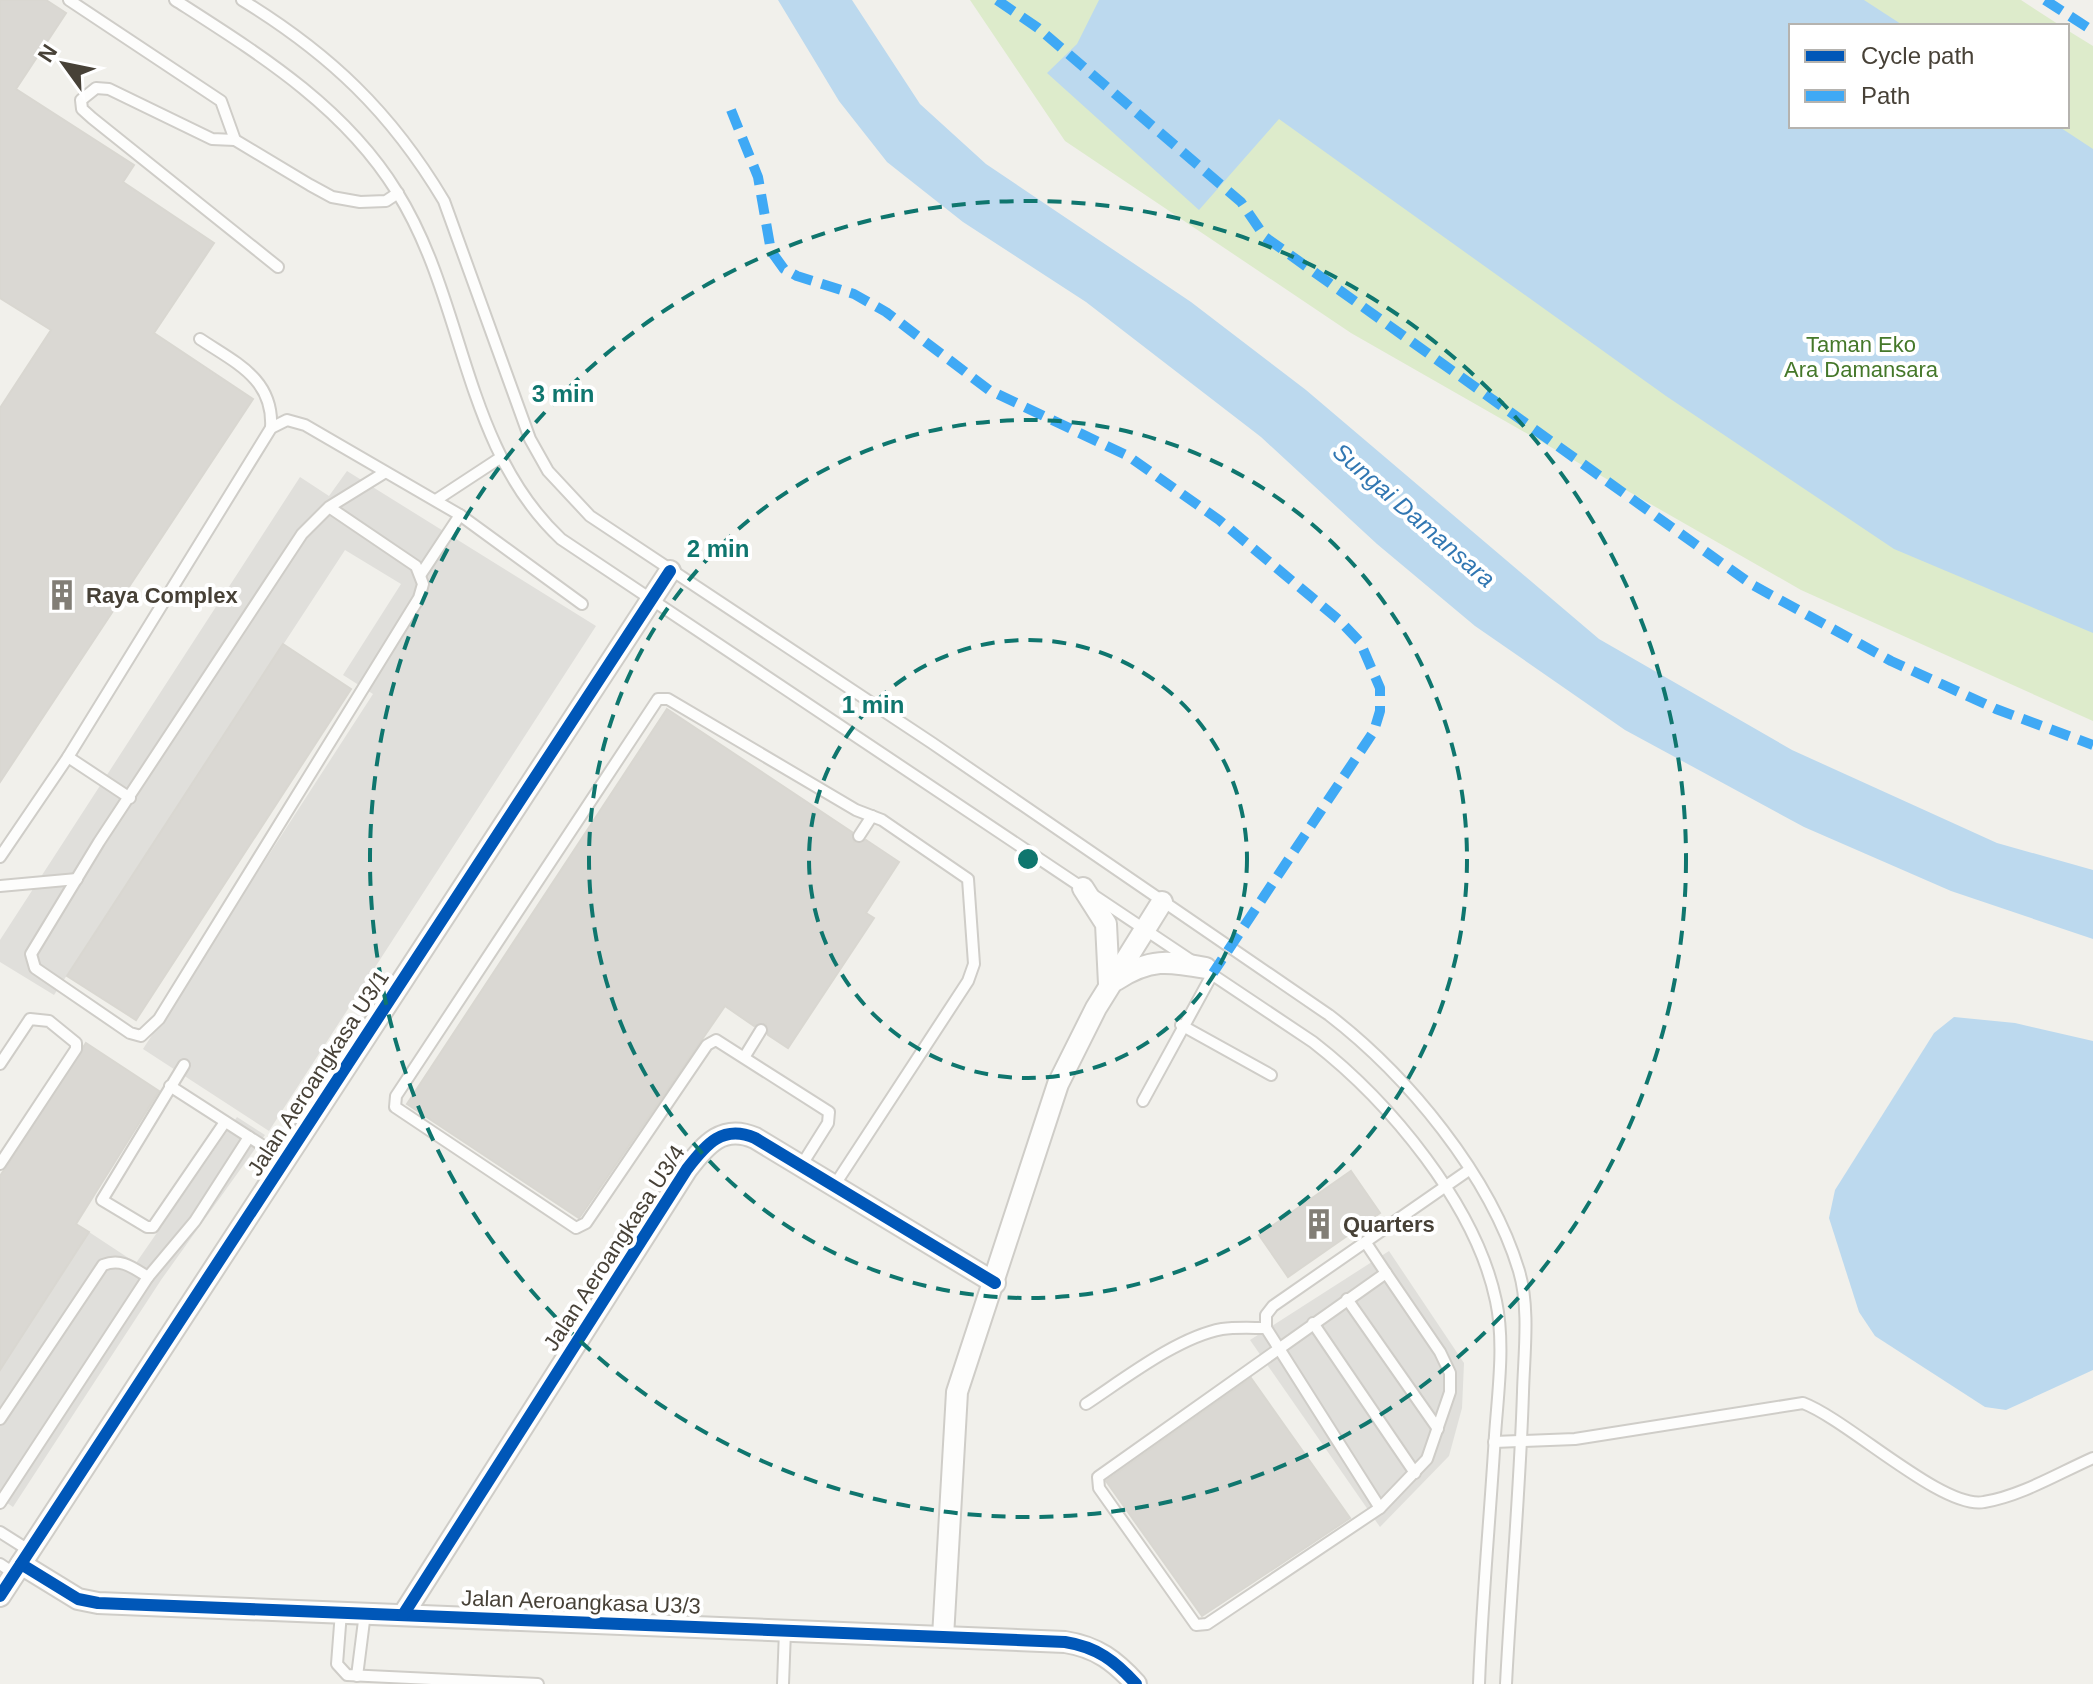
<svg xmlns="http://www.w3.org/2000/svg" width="2093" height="1684" viewBox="0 0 2093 1684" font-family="Helvetica,sans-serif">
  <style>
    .green { fill: #ddebcb }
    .parking { fill: #e0dfdb }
    .water { fill: #bcd9ee }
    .building { fill: #dad8d3; stroke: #d9d7d1; stroke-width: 2 }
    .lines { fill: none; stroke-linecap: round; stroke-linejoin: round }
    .lane-casing { stroke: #cfcdc8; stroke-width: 14 }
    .street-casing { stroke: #cfcdc8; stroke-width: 24 }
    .lane { stroke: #fdfdfc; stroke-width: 10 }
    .street { stroke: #fdfdfc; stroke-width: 20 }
    .quiet { stroke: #3fa9f5; stroke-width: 10; stroke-dasharray: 20 10; stroke-linecap: butt }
    .cycleway-casing { stroke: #fff; stroke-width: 17 }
    .cycleway { stroke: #0057b8; stroke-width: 12 }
    .ring { fill: none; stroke: #0f766e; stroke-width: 4; stroke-dasharray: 14 10 }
    .labels { text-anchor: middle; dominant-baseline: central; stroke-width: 8; stroke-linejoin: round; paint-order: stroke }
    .park-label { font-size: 22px; fill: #45782a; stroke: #fff }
    .poi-label { font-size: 22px; font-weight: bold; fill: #474137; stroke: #fff; text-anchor: start }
    .street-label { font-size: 22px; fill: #474137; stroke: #fff }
    .water-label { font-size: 24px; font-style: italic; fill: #3177b2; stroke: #fff }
    .centre { fill: #0f766e; stroke: #fff; stroke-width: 4 }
    .ring-label { font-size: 24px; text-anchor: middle; font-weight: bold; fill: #0f766e; stroke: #fff; stroke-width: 8; stroke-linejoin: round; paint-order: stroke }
  </style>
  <rect width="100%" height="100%" fill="#f1f0eb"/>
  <polygon class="green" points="970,0 2021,0 2061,26 1791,26 1791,126 2067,126 2067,30 2093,46 2093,721 1801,590 1351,333 1065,141"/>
  <g class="parking">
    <polygon points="347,471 596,626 269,1131 143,1049 373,694 343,675 401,584 345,550 54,995 0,962 0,940 300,477 329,496"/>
    <polygon points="237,1117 265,1135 161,1280 13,1507 0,1498 0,1370 89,1232 136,1263"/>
    <polygon points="1389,1251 1464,1363 1462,1408 1449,1456 1380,1527 1250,1340"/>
  </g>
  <g class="water">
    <polygon points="778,0 852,0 920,104 986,164 1191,302 1306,390 1599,639 1792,750 1997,843 2093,870 2093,939 1951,891 1804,827 1625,730 1475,626 1377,544 1261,437 1086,302 963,222 887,162 839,101"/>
    <polygon points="1099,0 1864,0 1904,26 1791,26 1791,126 2058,126 2093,149 2093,633 1894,549 1666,396 1279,119 1199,210 1047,73 1077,44"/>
    <polygon points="1954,1017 2015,1023 2093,1041 2093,1370 2006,1410 1985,1407 1875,1336 1859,1312 1829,1218 1835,1190 1934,1033"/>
  </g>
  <g class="building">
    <polygon points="0,0 46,0 66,13 16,89 134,165 123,182 214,243 154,333 253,399 0,782 0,408 51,330 0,298"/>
    <polygon points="283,644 351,689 136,1020 67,976"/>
    <polygon points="667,709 852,832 854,842 866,840 899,862 866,913 874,918 788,1048 768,1035 766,1024 754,1026 725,1006 579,1218 407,1104"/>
    <polygon points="86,1043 159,1091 76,1224 89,1232 0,1370 0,1176"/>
    <polygon points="1351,1171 1380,1213 1288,1277 1259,1235"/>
    <polygon points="1251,1378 1350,1518 1202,1616 1106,1481"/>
  </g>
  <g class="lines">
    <defs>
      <g id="lane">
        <polyline points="69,0 221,101 235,140 310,185 332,197 360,202 386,201 398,193"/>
        <path d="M175 0C259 54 344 106 397 192 466 302 462 446 561 539L1313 1042C1389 1101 1476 1205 1496 1301 1505 1343 1498 1392 1495 1435 1490 1518 1482 1601 1479 1684"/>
        <path d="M242 0C330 54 391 112 444 201L530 439 548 471 590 516 932 743 1329 1015C1407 1075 1490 1175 1519 1271 1530 1308 1524 1354 1523 1392 1520 1489 1511 1587 1506 1684"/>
        <polyline points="235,140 212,139 109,89 96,88 81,100 82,109 92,118 278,267"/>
        <path d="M200 339C236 363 274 379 271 428"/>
        <polyline points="436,500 500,458"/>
        <polyline points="329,507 416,566 423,584 419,598 159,1019 141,1036 130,1033 35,968 31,954 99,842 302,534 329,507 384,473"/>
        <polyline points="421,574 460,515"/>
        <polyline points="68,757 130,798"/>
        <polyline points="859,836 872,816"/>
        <polyline points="0,857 68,757 271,428 287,420 305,425 460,515 582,604"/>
        <polyline points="0,886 77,879"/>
        <polyline points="1181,1025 1271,1075"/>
        <polyline points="745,1056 761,1030"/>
        <polyline points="0,1064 30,1019 49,1021 76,1043 76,1049 0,1164"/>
        <polyline points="184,1065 102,1200 147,1227 153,1227 225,1122"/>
        <polyline points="170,1086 285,1160"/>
        <polyline points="1143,1101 1213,973"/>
        <polyline points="801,1166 828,1123 829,1112 716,1040 707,1045 586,1223 576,1228 395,1107 396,1096 658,699 668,699 856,810 882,820 968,879 974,964 968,981 834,1186"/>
        <polyline points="1366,1243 1386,1273"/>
        <polygon points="1386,1273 1440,1352 1450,1373 1450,1392 1427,1459 1380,1508 1207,1624 1196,1625 1099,1488 1098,1477"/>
        <polyline points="1347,1299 1438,1429"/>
        <polyline points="1313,1323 1415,1473"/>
        <path d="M1086 1404C1124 1379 1178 1337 1222 1329 1236 1327 1252 1328 1266 1328"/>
        <path d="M0 1419 103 1265C121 1258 132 1267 148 1277"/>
        <path d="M1494 1442 1575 1439 1803 1403C1848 1420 1943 1510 1984 1502 2021 1496 2059 1473 2093 1458"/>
        <polyline points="0,1503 148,1277 195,1221 249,1137"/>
        <polyline points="1380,1508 1266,1328 1266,1315 1273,1306 1469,1170"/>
        <polyline points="0,1532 30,1551"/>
        <polyline points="0,1564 15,1574"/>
        <polyline points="341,1612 337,1664 347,1675 538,1684"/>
        <polyline points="357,1676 365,1613"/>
        <polyline points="783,1684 785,1631"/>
      </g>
      <g id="street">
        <polyline points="1083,888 1106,924 1109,984"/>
        <path d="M1116 980C1150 958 1168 961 1206 968"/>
        <path d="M21 1564 78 1599 98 1603 1065 1642C1097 1647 1115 1661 1136 1684"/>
        <polyline points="0,1596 670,571"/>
        <path d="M403 1615 687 1169C706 1144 723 1124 755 1138L995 1283"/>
        <polyline points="943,1637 957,1392 1058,1084 1096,1008 1162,902"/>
      </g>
    </defs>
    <use href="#lane" class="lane-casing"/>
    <use href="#street" class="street-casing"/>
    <use href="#lane" class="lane"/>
    <use href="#street" class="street"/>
    <g class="quiet">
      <polyline points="997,0 1038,28 1241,202 1265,237 1751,584 1891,661 1996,709 2093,745"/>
      <polyline points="2045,0 2093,31"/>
      <polyline points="731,110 758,177 771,251 784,269 797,276 854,294 886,312 989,390 1128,456 1219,520 1339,620 1360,642 1380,688 1380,711 1374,731 1213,973"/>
    </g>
    <defs>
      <g id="cycleway">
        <path d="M21 1564 78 1599 98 1603 1065 1642C1097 1647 1115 1661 1136 1684"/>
        <polyline points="0,1596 670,571"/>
        <path d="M403 1615 687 1169C706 1144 723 1124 755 1138L995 1283"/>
      </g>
    </defs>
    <use href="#cycleway" class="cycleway-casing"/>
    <use href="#cycleway" class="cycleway"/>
  </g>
  <g class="ring">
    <circle cx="1028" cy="859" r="219"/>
    <circle cx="1028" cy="859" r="439"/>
    <circle cx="1028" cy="859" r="658"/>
  </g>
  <defs>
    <symbol id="building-bare" viewBox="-9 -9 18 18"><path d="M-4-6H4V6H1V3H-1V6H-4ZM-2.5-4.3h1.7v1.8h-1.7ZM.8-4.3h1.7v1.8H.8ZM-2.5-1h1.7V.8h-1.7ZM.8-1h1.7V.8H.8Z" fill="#827e76" stroke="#fff" stroke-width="2.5" paint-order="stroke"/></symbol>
  </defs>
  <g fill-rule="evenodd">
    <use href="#building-bare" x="40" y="573" width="44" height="44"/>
    <use href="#building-bare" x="1297" y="1202" width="44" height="44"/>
  </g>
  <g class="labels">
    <g class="park-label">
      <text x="1861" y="344">Taman Eko<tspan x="1861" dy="25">Ara Damansara</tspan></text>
    </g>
    <g class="poi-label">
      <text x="86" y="595">Raya Complex</text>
      <text x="1343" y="1224">Quarters</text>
    </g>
    <g class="street-label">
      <text transform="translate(318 1073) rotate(-57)">Jalan Aeroangkasa U3/1</text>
      <text transform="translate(614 1248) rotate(-57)">Jalan Aeroangkasa U3/4</text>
      <text transform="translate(581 1602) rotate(2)">Jalan Aeroangkasa U3/3</text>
    </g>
    <g class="water-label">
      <text transform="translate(1414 515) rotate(41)">Sungai Damansara</text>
    </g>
  </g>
  <circle cx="1028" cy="859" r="12" class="centre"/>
  <g class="ring-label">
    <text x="563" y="402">3 min</text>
    <text x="718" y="557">2 min</text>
    <text x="873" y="713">1 min</text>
  </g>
  <rect x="1789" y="24" width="280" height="104" fill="#ffffff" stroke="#b5b3af" stroke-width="2"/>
  <rect x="1805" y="50" width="40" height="12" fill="#0057b8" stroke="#b5b3af" stroke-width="2"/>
  <text x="1861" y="64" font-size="24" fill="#474137">Cycle path</text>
  <rect x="1805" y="90" width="40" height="12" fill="#3fa9f5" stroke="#b5b3af" stroke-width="2"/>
  <text x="1861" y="104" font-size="24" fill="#474137">Path</text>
  <g transform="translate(64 64) rotate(303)" stroke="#ffffff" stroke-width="6" paint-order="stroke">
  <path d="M0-6L14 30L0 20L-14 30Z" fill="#474137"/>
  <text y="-12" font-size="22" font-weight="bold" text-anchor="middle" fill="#474137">N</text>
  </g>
</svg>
